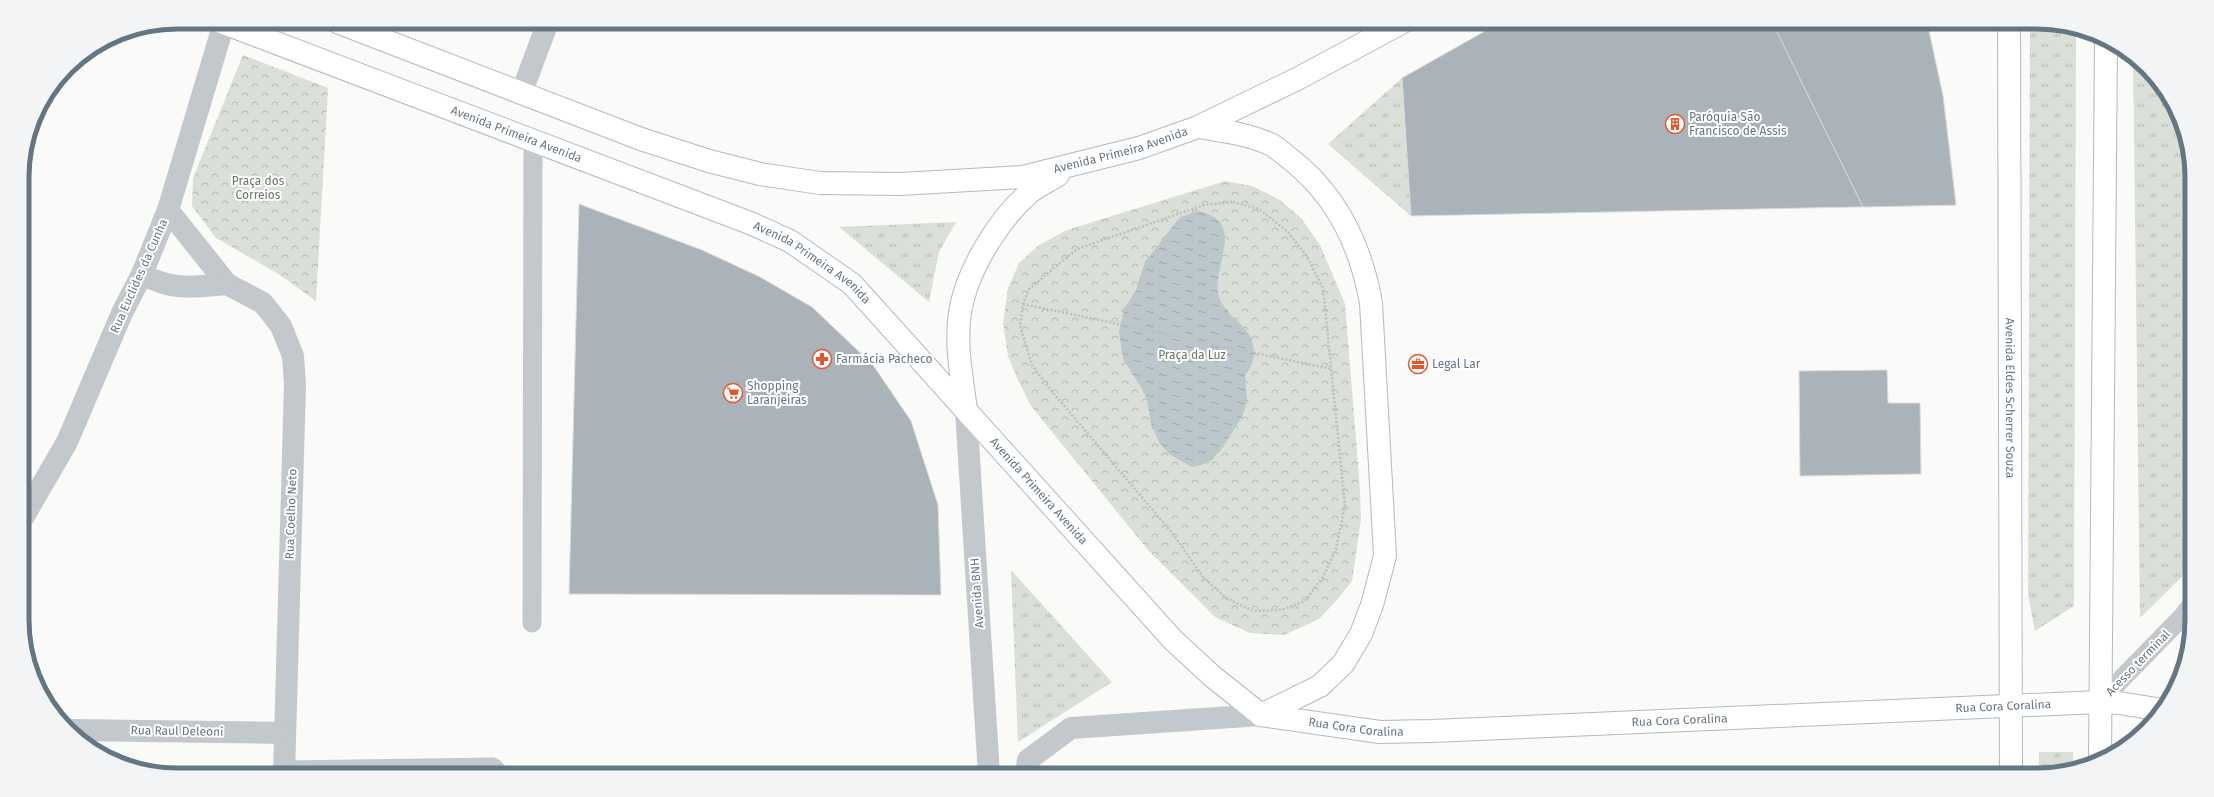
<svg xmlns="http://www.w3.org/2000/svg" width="2214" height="797" viewBox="0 0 2214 797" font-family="'Fira Sans',sans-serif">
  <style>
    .grass { fill: url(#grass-tufts) }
    .forest { fill: url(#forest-crowns) }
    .water { fill: url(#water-ripples) }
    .building { fill: #aab3b9; stroke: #dcdcda }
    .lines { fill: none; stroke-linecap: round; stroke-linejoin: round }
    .secondary-casing { stroke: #b3babf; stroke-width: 24 }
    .path { stroke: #bbbfc2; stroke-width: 2.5; stroke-dasharray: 2 2; stroke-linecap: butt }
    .service { stroke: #c3c8cc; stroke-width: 19 }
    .minor { stroke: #c3c8cc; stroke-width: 22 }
    .tertiary { stroke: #c3c8cc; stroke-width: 22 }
    .secondary { stroke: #fff; stroke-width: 22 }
    .labels { text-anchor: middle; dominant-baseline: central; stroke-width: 4; stroke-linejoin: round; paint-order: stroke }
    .poi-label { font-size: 12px; fill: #657683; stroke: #fff; text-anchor: start }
    .street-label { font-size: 12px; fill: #657683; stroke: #fff }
    .park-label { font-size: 12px; fill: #687a64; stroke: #fff }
    .rim { fill: none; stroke: #657683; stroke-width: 5 }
  </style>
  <defs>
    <pattern id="grass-tufts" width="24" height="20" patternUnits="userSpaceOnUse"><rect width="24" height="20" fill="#dadfd7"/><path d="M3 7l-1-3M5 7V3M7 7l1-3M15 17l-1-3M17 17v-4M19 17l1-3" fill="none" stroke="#b4b9b4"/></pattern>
    <pattern id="forest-crowns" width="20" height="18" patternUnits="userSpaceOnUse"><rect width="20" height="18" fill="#dadfd7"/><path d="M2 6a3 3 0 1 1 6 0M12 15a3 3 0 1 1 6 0" fill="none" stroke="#b4b9b4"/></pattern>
    <pattern id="water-ripples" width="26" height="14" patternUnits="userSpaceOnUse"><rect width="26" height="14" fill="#bbc7cb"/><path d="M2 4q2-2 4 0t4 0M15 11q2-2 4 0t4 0" fill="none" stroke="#9ca6aa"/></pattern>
  </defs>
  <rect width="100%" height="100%" fill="#fafaf8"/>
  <g class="grass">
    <polygon points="2030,22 2076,28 2074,606 2035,631 2028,595"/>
    <polygon points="2133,56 2154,75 2180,117 2191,156 2192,567 2140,618"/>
    <polygon points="1402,78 1411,216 1328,144"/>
    <polygon points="956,222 939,252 929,302 839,227"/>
    <polygon points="1011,570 1112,682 1018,742"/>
    <polygon points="2039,752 2073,752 2073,769 2039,775"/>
  </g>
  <g class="forest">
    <polygon points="243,55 328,88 316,301 277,273 216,238 192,206 193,178"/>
    <polygon points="1225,181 1252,186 1280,200 1301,218 1320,245 1345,304 1360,489 1361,519 1352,581 1338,599 1319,619 1284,635 1250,633 1215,617 1148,550 1031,406 1019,382 1008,356 1003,323 1008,288 1019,263 1039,245 1067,230"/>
  </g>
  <path class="water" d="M1198 211C1249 222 1210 267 1219 297 1227 321 1254 324 1254 353 1253 362 1251 368 1245 375L1247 402 1242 417 1221 450 1208 463 1192 467 1169 454 1159 442 1151 424 1147 400 1142 389 1123 359 1119 331 1124 309 1136 290 1145 262 1180 217Z"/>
  <g class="building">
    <polygon points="1501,22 1927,22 1943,96 1956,205 1411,216 1402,78"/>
    <polygon points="1772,22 1927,22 1943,96 1956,205 1863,207"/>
    <polygon points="579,204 702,250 760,277 812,307 873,365 911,421 938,505 941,595 569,594"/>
    <polygon points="1887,370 1888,403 1920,403 1921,474 1800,476 1799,371"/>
  </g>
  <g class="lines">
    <defs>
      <g id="secondary">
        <path id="s1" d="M221 22 750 223 790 241 852 284 1173 640 1212 676 1261 715"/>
        <path id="s2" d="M337 22 641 139 709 161 760 174 820 183 900 184 1023 177 1139 148 1198 127 1299 78 1403 22"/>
        <path id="s3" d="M2009 22 2011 775"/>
        <path d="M1198 127C1223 131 1249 134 1272 145 1278 149 1284 154 1289 158 1336 194 1361 246 1371 303L1385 556 1372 605 1361 634 1343 664 1320 686 1261 715"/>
        <path d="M966 410C962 378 955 345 960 313 966 272 998 220 1029 193 1037 186 1049 181 1058 175"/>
        <path id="s4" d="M1261 715 1380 732 1432 731 2099 702 2119 703 2163 710"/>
        <polyline points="2100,760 2106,40"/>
      </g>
    </defs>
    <use href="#secondary" class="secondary-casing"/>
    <g class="path">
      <polygon points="1233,202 1259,209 1287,231 1306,255 1323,288 1345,505 1336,549 1323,577 1305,601 1281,610 1253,611 1226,598 1203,577 1173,534 1050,389 1032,365 1020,326 1023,304 1029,289 1077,249 1204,205"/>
      <polyline points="1023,304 1331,369"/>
    </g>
    <g class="service">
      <polyline points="532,623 533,141"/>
      <polyline points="2099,702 2182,617 2192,604"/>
      <polyline points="284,770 493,767 501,775"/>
    </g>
    <g class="minor">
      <polyline points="521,94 548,22"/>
      <polyline points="168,210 227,284 263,303 281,326 293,356 295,384 284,775"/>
      <path d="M142 274C172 291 194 287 227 284"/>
      <polyline points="24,516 67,442 122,313 142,274 168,210 224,23"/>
      <polyline points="69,730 285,733"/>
    </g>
    <g class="tertiary">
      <polyline points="966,410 989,775"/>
      <polyline points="1026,775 1028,760 1071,728 1261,715"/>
    </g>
    <use href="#secondary" class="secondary"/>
  </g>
  <defs>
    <symbol id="building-ring" viewBox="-11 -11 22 22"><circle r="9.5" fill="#fff" stroke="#e4572e" stroke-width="1.5"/><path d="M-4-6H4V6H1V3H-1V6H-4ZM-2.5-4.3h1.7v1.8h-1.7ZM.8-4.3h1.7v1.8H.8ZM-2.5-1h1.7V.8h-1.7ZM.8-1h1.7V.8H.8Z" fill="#e4572e"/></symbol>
    <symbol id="pharmacy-ring" viewBox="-11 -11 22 22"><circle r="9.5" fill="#fff" stroke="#e4572e" stroke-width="1.5"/><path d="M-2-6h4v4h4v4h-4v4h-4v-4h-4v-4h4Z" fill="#e4572e"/></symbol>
    <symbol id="office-ring" viewBox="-11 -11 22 22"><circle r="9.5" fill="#fff" stroke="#e4572e" stroke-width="1.5"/><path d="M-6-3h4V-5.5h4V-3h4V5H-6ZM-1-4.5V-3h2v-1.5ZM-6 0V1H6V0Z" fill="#e4572e"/></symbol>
    <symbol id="supermarket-ring" viewBox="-11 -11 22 22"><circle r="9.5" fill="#fff" stroke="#e4572e" stroke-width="1.5"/><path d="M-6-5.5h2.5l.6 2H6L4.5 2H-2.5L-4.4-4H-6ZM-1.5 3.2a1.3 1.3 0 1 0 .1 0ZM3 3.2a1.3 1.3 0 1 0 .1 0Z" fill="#e4572e"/></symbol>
  </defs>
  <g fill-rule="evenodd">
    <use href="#building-ring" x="1664" y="113" width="22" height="22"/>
    <use href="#pharmacy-ring" x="811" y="348" width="22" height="22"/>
    <use href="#office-ring" x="1407" y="353" width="22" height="22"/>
    <use href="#supermarket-ring" x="722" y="382" width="22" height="22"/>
  </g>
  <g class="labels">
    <g class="poi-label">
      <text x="1689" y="117">Paróquia São<tspan x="1689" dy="14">Francisco de Assis</tspan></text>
      <text x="836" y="359">Farmácia Pacheco</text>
      <text x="1432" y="364">Legal Lar</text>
      <text x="747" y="386">Shopping<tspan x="747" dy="14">Laranjeiras</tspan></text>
    </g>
    <g class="street-label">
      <text stroke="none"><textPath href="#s1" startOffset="316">Avenida Primeira Avenida</textPath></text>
      <text stroke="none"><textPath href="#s2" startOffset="815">Avenida Primeira Avenida</textPath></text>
      <text stroke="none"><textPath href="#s1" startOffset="640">Avenida Primeira Avenida</textPath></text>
      <text transform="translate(139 276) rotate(-66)">Rua Euclides da Cunha</text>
      <text stroke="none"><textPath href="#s3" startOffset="376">Avenida Eldes Scherrer Souza</textPath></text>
      <text stroke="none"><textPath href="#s1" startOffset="964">Avenida Primeira Avenida</textPath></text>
      <text transform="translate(291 514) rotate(-88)">Rua Coelho Neto</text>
      <text transform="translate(977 593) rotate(-94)">Avenida BNH</text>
      <text transform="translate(2138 663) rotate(-46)">Acesso terminal</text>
      <text stroke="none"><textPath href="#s4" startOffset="744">Rua Cora Coralina</textPath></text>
      <text stroke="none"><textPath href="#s4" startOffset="420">Rua Cora Coralina</textPath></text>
      <text stroke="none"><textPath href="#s4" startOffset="96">Rua Cora Coralina</textPath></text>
      <text transform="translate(177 731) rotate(1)">Rua Raul Deleoni</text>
    </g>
    <g class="park-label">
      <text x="258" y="181">Praça dos<tspan x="258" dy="14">Correios</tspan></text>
      <text x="1192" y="355">Praça da Luz</text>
    </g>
  </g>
  <path d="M0 0H2214V797H0ZM177 29H2037A148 148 0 0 1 2185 177V620A148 148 0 0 1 2037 768H177A148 148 0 0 1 29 620V177A148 148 0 0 1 177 29Z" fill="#f3f4f5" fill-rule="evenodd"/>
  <path class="rim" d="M177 29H2037A148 148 0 0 1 2185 177V620A148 148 0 0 1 2037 768H177A148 148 0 0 1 29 620V177A148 148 0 0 1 177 29Z"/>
</svg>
